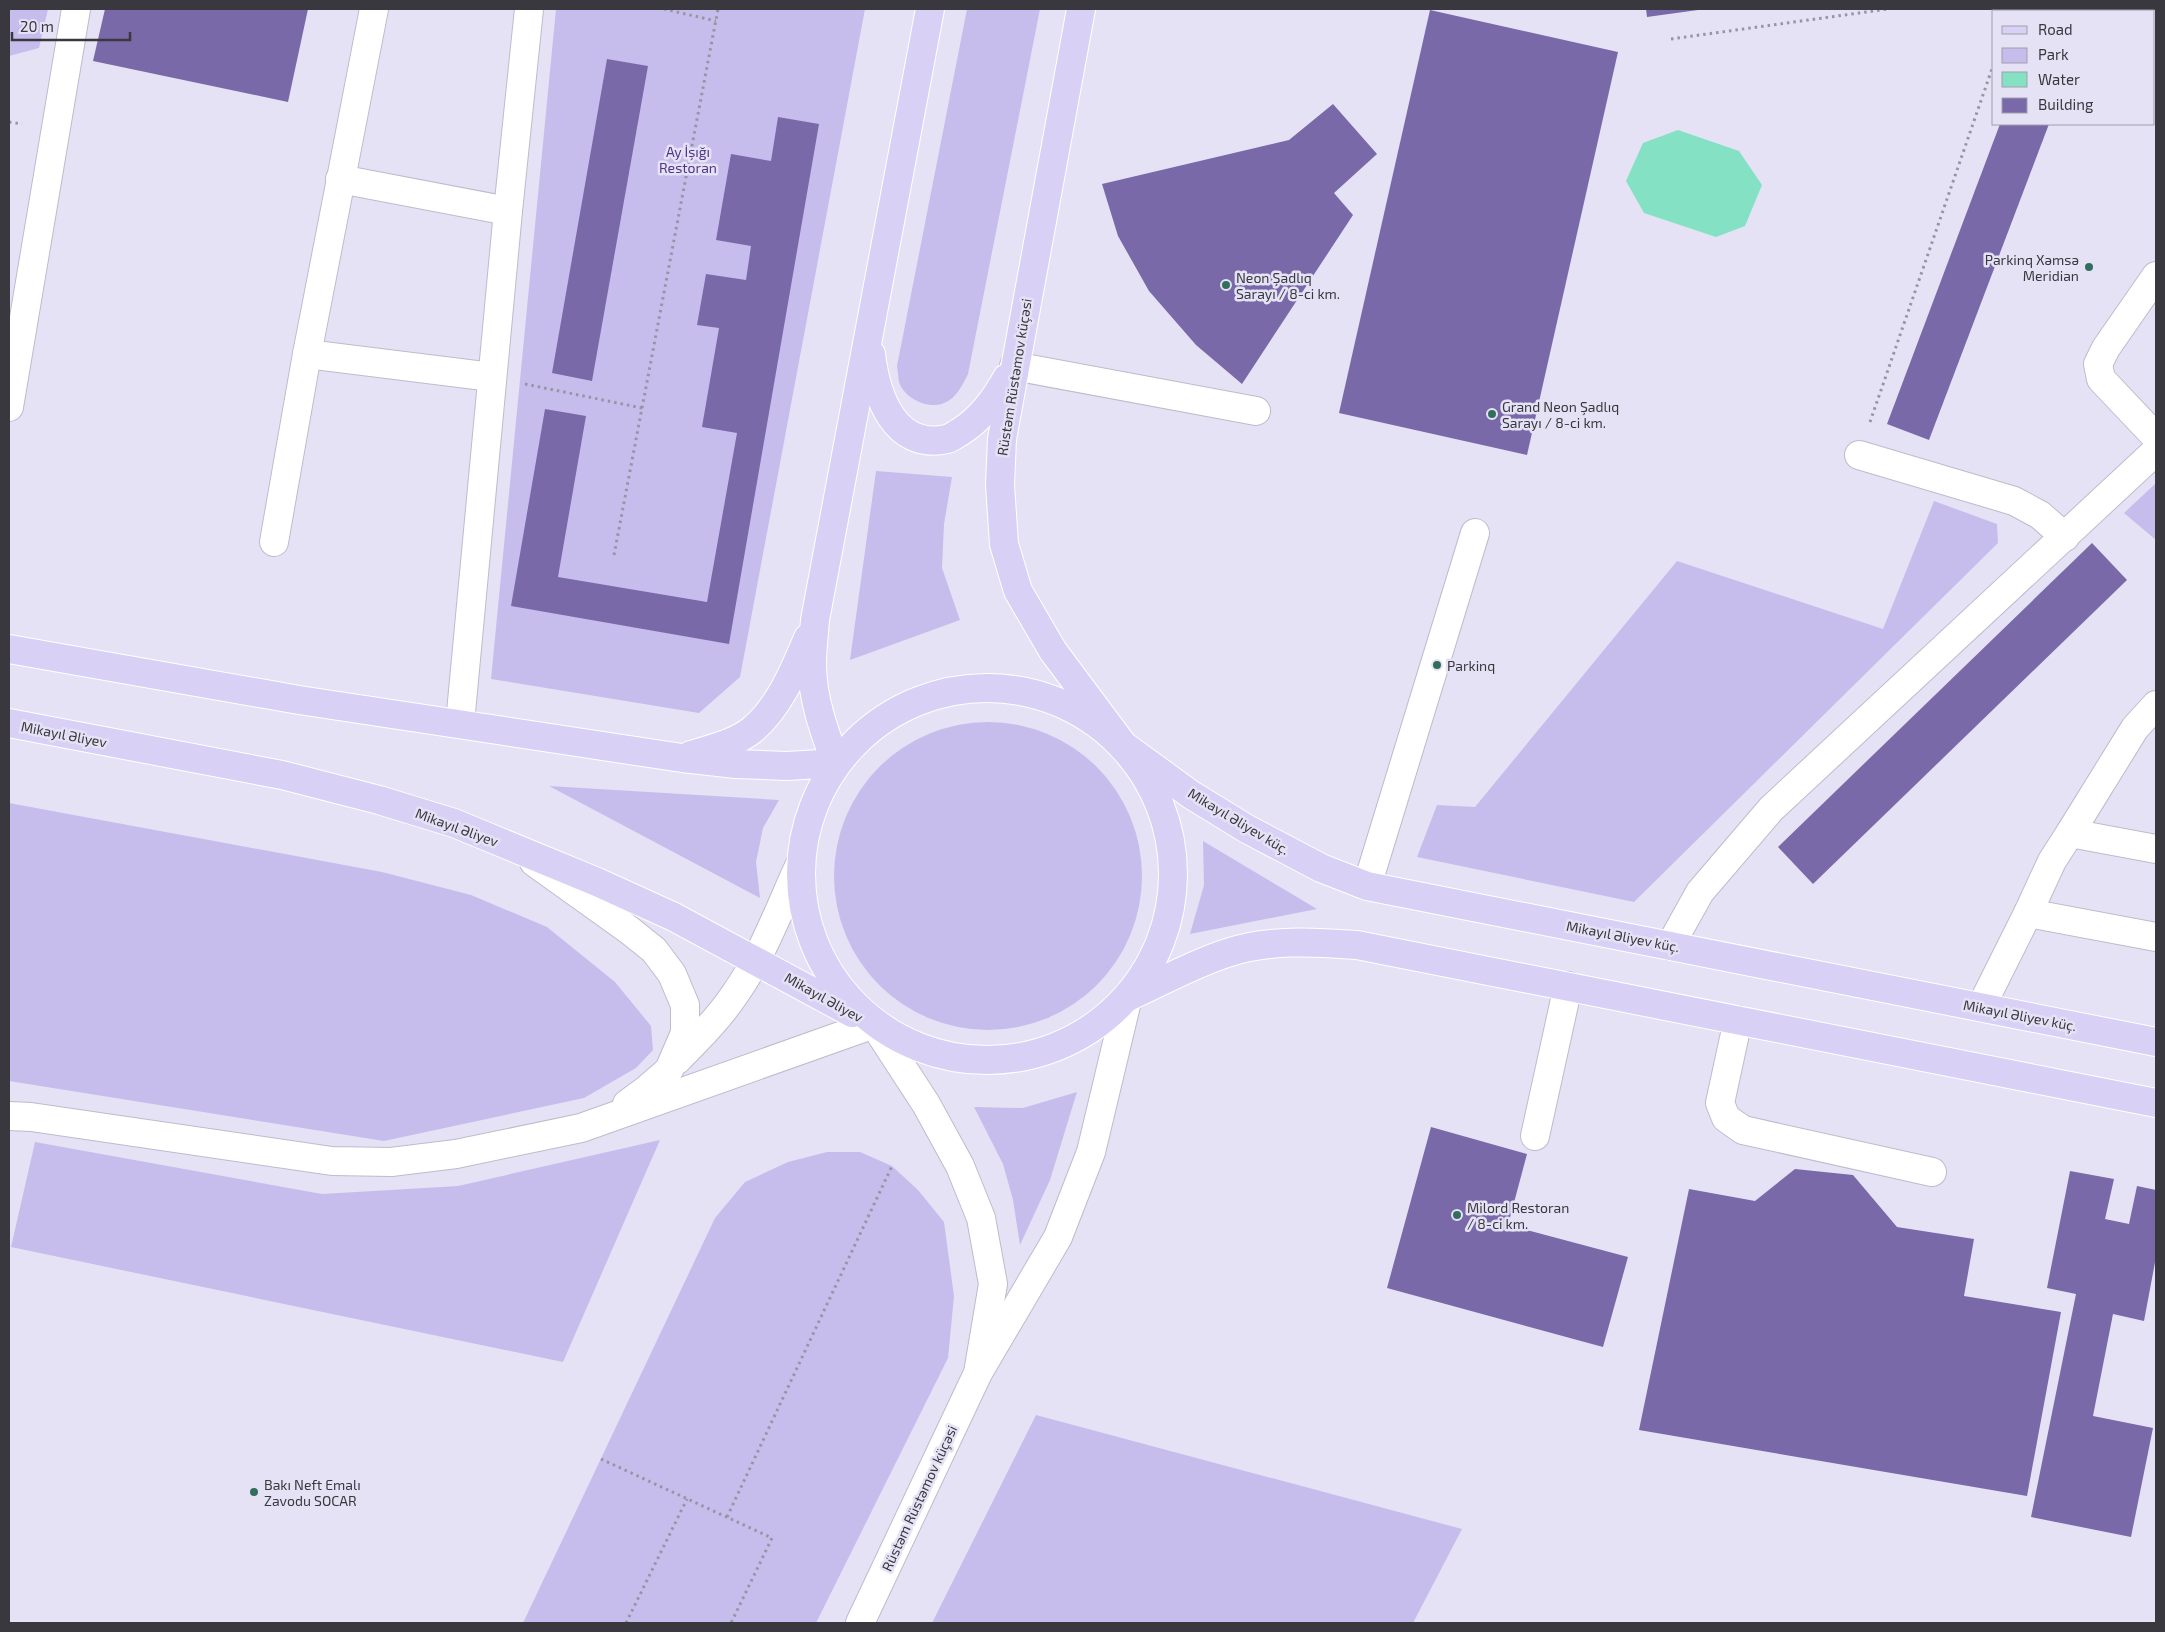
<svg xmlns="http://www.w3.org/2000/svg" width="2165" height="1632" viewBox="0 0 2165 1632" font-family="'Exo 2',sans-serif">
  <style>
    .green { fill: #c7bded }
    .water { fill: #85e1c3 }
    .building { fill: #7a69a9 }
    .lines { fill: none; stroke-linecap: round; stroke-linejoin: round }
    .minor-casing { stroke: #bebbcd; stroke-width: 30 }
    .major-casing { stroke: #fff; stroke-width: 30 }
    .path { stroke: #9895a3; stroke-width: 3; stroke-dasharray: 2.5 4; stroke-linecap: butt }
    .minor { stroke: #fff; stroke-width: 28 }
    .major { stroke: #d9d0f6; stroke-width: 28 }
    .poi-dot { fill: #316f5c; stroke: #e6e2f5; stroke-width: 2 }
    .labels { text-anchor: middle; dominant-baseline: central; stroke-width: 5; stroke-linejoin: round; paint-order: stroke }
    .park-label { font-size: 14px; fill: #503686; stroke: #e6e2f5 }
    .poi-label { font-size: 14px; fill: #39383f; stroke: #e6e2f5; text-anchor: start }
    .street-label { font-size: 14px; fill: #39383f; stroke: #e6e2f5 }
  </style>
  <rect width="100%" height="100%" fill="#e6e2f5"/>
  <g class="green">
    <polygon points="9,9 48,9 39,48 9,56"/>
    <polygon points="556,9 865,9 740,677 699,713 491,679"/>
    <path d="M967 9H1040L968 374C963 384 956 399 944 403 928 410 904 398 899 382 898 377 898 371 897 366Z"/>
    <polygon points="876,471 952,477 944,524 942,568 960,620 850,660"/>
    <polygon points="2156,483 2156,540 2124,513"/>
    <polygon points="1934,501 1997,524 1998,543 1634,902 1417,857 1437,805 1475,807 1677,561 1883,629"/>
    <circle cx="988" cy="876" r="154"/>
    <polygon points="549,786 779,800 763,828 756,862 760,898"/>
    <polygon points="9,803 382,872 471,895 547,927 615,982 651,1026 653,1050 636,1068 584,1098 384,1141 9,1081"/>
    <polygon points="1203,841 1317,909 1190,934 1204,885"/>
    <polygon points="1077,1092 1050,1180 1020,1245 1013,1200 1003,1164 974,1107 1023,1108"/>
    <polygon points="660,1140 563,1362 11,1247 35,1142 322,1194 458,1186"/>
    <polygon points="827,1152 860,1152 892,1166 918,1190 944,1222 954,1296 948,1358 816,1623 523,1623 715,1218 745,1182 788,1162"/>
    <polygon points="1036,1415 1462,1529 1413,1623 932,1623"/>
  </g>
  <polygon class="water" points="1678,130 1739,151 1762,185 1745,226 1716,237 1644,213 1626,181 1643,143"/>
  <g class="building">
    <polygon points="105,9 308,9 288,102 93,61"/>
    <polygon points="1646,9 1698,9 1698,10 1647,17"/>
    <polygon points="2043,9 2093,9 2092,11 2042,11"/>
    <polygon points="1430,10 1618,52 1527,455 1339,413"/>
    <polygon points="607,59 648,66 592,381 552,373"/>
    <polygon points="1333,104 1377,154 1334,193 1353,215 1242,384 1196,345 1149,291 1118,236 1102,184 1289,140"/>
    <polygon points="778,117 819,124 729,644 511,606 545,409 586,416 558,577 707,602 737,433 702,427 719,328 697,325 706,274 746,280 751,246 716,240 731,154 771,161"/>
    <polygon points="2000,124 2049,124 1929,440 1887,424"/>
    <polygon points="2092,543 2127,580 1813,884 1778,847"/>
    <polygon points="1431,1127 1527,1154 1508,1225 1628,1257 1603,1347 1387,1288"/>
    <polygon points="1795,1169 1853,1175 1897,1227 1974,1239 1964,1296 2061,1312 2027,1496 1639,1430 1689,1189 1755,1201"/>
    <polygon points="2070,1171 2114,1179 2105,1219 2129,1224 2137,1186 2156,1190 2156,1257 2144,1321 2113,1314 2093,1416 2153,1428 2131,1537 2031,1517 2076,1294 2047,1288"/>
  </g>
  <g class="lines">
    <defs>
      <g id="minor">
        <polyline points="340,179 508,211"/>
        <polyline points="2156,276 2106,348 2098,364 2101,379 2156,437"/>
        <polyline points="307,354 492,377"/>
        <polyline points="1014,366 1256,411"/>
        <polyline points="9,407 76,9"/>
        <polyline points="1859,455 2014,501 2040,515 2065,537"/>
        <polyline points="274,542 307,354 374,9"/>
        <polyline points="460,723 508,211 529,9"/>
        <polyline points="2070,833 2135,728 2156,705"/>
        <polyline points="534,862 629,930 654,950 672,974 685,1005 685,1033 669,1070 646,1090 627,1104"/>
        <polyline points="1367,886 1475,533"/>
        <polyline points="2028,913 2156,937"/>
        <polyline points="1670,946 1700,892 1771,809 2156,451"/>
        <polyline points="1981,1007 2028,913 2052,861 2070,833 2156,849"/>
        <polyline points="1738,1020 1720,1103 1726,1118 1743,1130 1932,1172"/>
        <path d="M677 1060C698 1039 719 1018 735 994 763 955 780 907 800 864"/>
        <polyline points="9,1116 31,1117 332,1161 391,1162 456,1154 581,1128 874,1024 926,1104 960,1166 981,1218 993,1284 978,1373"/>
        <polyline points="1535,1136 1568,986"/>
        <polyline points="860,1623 978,1373 1058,1237 1091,1152 1128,997"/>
      </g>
      <g id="major">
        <polyline points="1081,9 1002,439 1000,485 1004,544 1018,591 1053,651 1123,745 1190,794 1247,829 1321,868 1367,886 2156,1042"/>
        <path d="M871 354C876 395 894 451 947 439 951 438 956 434 960 432 982 418 995 399 1007 378"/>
        <path d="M9 649 299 700 682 758 736 764 787 766 836 763C824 731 812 698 812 664 812 649 814 635 815 620L930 9"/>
        <circle cx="987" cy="874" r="186"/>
        <polyline points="9,723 282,775 379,800 454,823 597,882 674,917 852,1013"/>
        <path d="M691 755C711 749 736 743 752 730 779 708 795 669 808 638"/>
        <path d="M1128 997C1161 982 1193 964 1227 953 1268 939 1314 942 1357 945L2156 1103"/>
      </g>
    </defs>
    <use href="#minor" class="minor-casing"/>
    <use href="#major" class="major-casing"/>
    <g class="path">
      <polyline points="664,9 716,21"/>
      <polyline points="2006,11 2006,9"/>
      <polyline points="1671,39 1888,9"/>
      <polyline points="9,122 22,124"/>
      <polyline points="525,384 642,408"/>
      <polyline points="1870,422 1994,63"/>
      <polyline points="614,555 718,9"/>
      <polyline points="601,1459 772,1538 731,1623"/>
      <polyline points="727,1517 892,1166"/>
      <polyline points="626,1623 687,1499"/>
    </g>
    <use href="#minor" class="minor"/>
    <use href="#major" class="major"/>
  </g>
  <g class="poi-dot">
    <circle cx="2089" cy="267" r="5"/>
    <circle cx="1226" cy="285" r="5"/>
    <circle cx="1492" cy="414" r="5"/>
    <circle cx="1437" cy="665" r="5"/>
    <circle cx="1457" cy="1215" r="5"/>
    <circle cx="254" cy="1492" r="5"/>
  </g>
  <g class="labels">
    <g class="park-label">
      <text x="688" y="151">Ay İşığı<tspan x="688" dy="16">Restoran</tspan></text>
    </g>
    <g class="poi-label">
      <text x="2079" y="259" text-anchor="end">Parkinq Xəmsə<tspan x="2079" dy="16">Meridian</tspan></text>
      <text x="1236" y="277">Neon Şadlıq<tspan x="1236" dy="16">Sarayı / 8-ci km.</tspan></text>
      <text x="1502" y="406">Grand Neon Şadlıq<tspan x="1502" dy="16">Sarayı / 8-ci km.</tspan></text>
      <text x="1447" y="665">Parkinq</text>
      <text x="1467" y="1207">Milord Restoran<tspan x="1467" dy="16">/ 8-ci km.</tspan></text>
      <text x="264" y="1484">Bakı Neft Emalı<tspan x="264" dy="16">Zavodu SOCAR</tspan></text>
    </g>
    <g class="street-label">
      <text transform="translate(1014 377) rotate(-81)">Rüstəm Rüstəmov küçəsi</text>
      <text transform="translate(64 734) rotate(11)">Mikayıl Əliyev</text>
      <text transform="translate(1239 821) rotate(31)">Mikayıl Əliyev küç.</text>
      <text transform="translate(457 827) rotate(20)">Mikayıl Əliyev</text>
      <text transform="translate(1623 936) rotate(11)">Mikayıl Əliyev küç.</text>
      <text transform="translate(824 997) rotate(29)">Mikayıl Əliyev</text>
      <text transform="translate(2020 1015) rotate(11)">Mikayıl Əliyev küç.</text>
      <text transform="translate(919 1498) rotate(-65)">Rüstəm Rüstəmov küçəsi</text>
    </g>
  </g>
  <rect width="2165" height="1632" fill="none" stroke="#39383f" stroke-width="20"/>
  <rect x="1992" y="10" width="162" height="115" fill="#e6e2f5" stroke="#a19eac"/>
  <rect x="2002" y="26" width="25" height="8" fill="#d9d0f6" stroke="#a19eac"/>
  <text x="2038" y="35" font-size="15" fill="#39383f">Road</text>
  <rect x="2002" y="48" width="25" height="15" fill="#c7bded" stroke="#a19eac"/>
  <text x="2038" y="60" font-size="15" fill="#39383f">Park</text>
  <rect x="2002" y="72" width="25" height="15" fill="#85e1c3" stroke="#a19eac"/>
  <text x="2038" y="85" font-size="15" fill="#39383f">Water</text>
  <rect x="2002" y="98" width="25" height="15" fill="#7a69a9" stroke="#a19eac"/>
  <text x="2038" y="110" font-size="15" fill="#39383f">Building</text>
  <path d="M12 32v8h118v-8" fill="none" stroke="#39383f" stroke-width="2.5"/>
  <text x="20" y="32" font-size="15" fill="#39383f" stroke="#e6e2f5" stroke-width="4" paint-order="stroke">20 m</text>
</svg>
